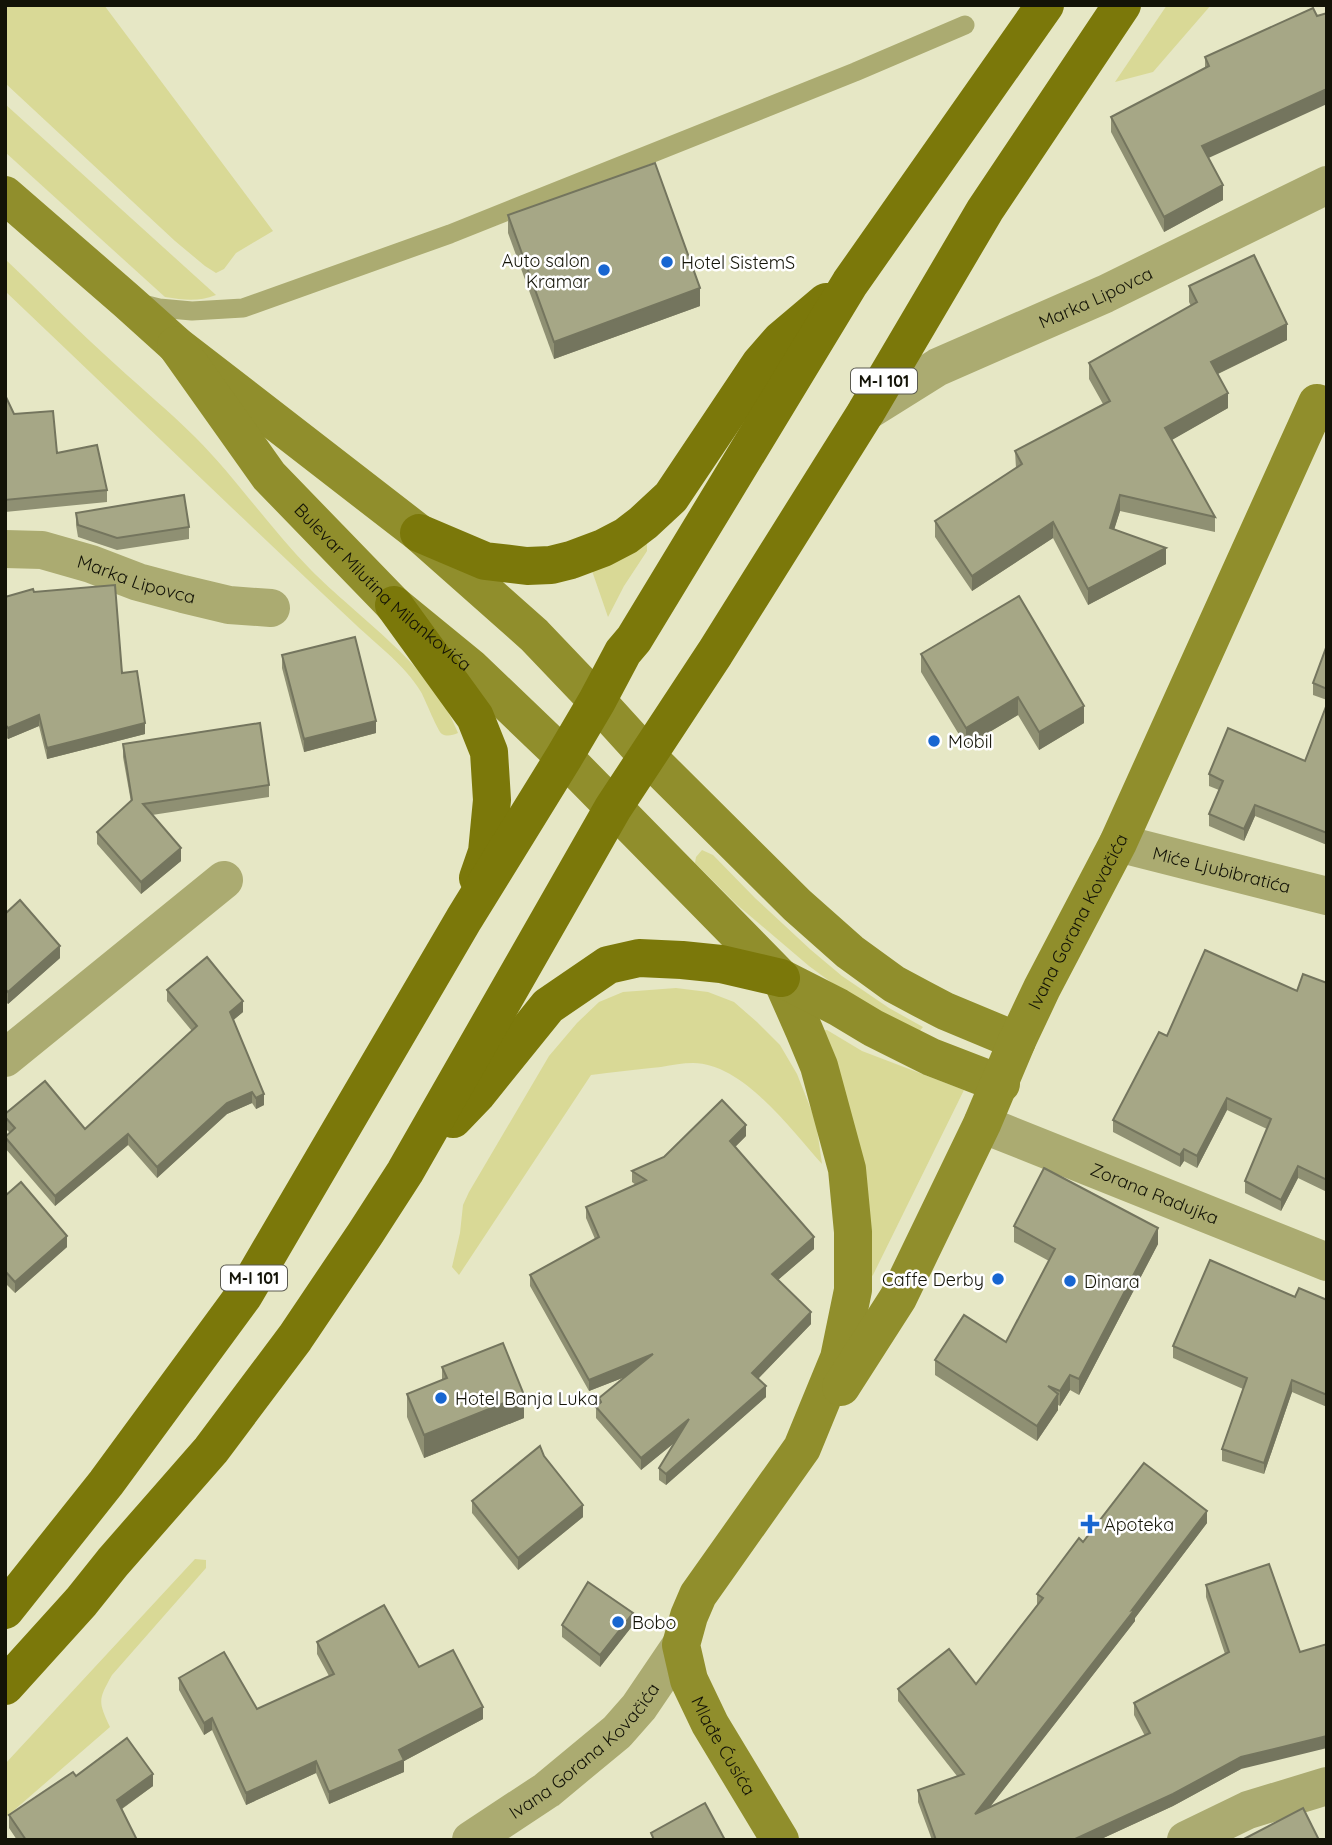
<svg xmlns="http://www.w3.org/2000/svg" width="1332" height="1845" viewBox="0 0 1332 1845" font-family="Quicksand,sans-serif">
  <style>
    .green { fill: #d9d996 }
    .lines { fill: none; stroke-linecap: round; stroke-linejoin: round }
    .lane { stroke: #abab71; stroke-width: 19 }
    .street { stroke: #abab71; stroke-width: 38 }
    .secondary { stroke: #908e2c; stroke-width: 38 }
    .primary { stroke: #7b780a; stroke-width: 38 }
    .wall { fill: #8f9073 }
    .shaded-wall { fill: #74755e }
    .building { fill: #a6a786; stroke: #74755e; stroke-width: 2 }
    .poi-dot { fill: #1866d1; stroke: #fff; stroke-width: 2.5 }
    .labels { text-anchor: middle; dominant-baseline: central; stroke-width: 5; stroke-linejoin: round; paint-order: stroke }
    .shield { fill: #fff; stroke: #5a5a51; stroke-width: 2 }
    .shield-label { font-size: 16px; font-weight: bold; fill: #131307 }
    .poi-label { font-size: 18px; fill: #131307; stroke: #fff; text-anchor: start }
    .street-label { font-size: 18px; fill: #131307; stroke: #fff }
  </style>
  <rect width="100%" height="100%" fill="#e6e7c5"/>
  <g class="green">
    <polygon points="5,5 104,5 273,231 236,253 224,269 216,273 205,266 175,241 5,83"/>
    <polygon points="1167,5 1211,5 1153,72 1115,82"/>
    <path d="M5 104 216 295C198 302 184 300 165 297L5 152Z"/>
    <path d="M5 259C42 294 78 331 116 365 142 389 170 412 195 437 236 478 269 527 310 569 359 619 433 666 458 733 453 735 447 737 442 734 438 732 425 699 421 692 405 665 377 645 355 624 237 514 122 402 5 291Z"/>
    <polygon points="647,543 647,551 624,586 608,617 591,568"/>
    <polygon points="702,850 713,855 755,898 811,950 842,976 889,1008 923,1027 916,1035 847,994 809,966 736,904 695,863 696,857"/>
    <path d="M676 988 708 992 734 1002 757 1022 780 1045 797 1074 816 1122 822 1164C791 1130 743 1063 693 1063 683 1063 672 1065 661 1067 638 1069 615 1072 591 1075L459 1275 452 1267 460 1233 463 1205 469 1192 549 1056 577 1023 599 1002 623 992Z"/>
    <polygon points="827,1030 862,1051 964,1090 873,1275 863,1285 818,1031"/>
    <path d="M195 1559 206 1560V1568L112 1675C98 1700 98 1701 110 1727L5 1818V1764Z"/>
  </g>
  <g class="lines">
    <polyline class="lane" points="139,303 159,308 192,311 243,308 450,234 855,72 965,25"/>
    <g class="street">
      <path id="s1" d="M866 412 938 367 1105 294 1327 185"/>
      <path id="s2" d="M5 549 42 550 91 564 138 582 183 594 229 605 271 608"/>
      <path id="s3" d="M1118 843 1327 896"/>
      <polyline points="5,1058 224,880"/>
      <path id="s4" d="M982 1124 1327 1262"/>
      <path id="s5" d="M471 1840 547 1790 617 1732 639 1707 681 1645"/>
      <polyline points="1186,1840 1248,1810 1327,1786"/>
    </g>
    <g class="secondary">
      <polyline points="5,195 127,301 176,345 419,533 534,635 597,701 647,756 797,905 850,952 894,984 922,999 945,1011 1017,1041"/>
      <path id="s6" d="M176 345 269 476 394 605 471 668 564 757 781 978 804 1030 819 1066 847 1169 853 1232V1290L839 1358 802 1448 698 1595 689 1616 681 1645 689 1680 710 1724 780 1840"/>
      <polyline points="781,978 838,1007 873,1028 931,1057 1001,1084"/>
      <path id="s7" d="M841 1387 898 1298 982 1124 1017 1041 1042 988 1118 843 1317 403 1327 407"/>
    </g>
    <g class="primary">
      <polyline points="419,533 485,561 527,566 551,565 571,560 603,548 626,536 643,523 671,497 760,364 781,340 826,302"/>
      <polyline points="394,605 475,717 489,752 492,800 487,852 478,878"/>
      <polyline points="453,1119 477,1094 548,1006 608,965 639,958 682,960 721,964 781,978"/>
      <polyline points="5,1610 106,1483 244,1295 464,919 564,757 597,701 623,652 634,639 850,283 1045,5"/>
      <polyline points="5,1686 81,1602 113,1562 211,1450 295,1338 365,1234 405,1172 613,808 715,653 866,412 985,210 1122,5"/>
    </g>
  </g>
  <g class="wall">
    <polygon points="1313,8 1208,158 1223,200 1164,232 1111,132 1111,117 1205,68 1205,57"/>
    <polygon points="508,215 700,306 554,359 508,233"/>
    <polygon points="1189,286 1287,340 1218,374 1228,408 1171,440 1215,517 1215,532 1120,511 1114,529 1166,564 1088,605 1053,538 972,591 935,537 935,521 1016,468 1015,451 1103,404 1089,379 1089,363 1191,306 1189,302"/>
    <polygon points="5,395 14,414 57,453 107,490 107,502 5,512"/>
    <polygon points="76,513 189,527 189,539 117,550 78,537 76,525"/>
    <polygon points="34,592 122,673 145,734 47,759 39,726 8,739 5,736 5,597"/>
    <polygon points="1327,645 1327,700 1313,695 1313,683"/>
    <polygon points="921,654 1084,723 1039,750 1018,715 966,746 921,672"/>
    <polygon points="282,655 376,733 304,752 282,668"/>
    <polygon points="1327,704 1327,845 1255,816 1244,841 1209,826 1209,814 1219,790 1209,786 1209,774 1305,761"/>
    <polygon points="123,744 269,785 269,797 152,815 181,861 141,894 97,844 97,832 131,802 123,757"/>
    <polygon points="5,914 60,958 8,1004 5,1001"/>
    <polygon points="1327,983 1327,1192 1298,1178 1281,1211 1245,1193 1245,1181 1267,1129 1227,1110 1197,1168 1184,1161 1180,1167 1113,1132 1113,1120 1297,991"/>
    <polygon points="167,990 243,1012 233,1020 264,1105 256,1109 252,1103 227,1114 157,1178 128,1145 55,1206 5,1148 5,1137 10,1133 5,1128 5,1114 85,1129 192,1031 167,1001"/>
    <polygon points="746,1136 735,1147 814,1249 778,1280 811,1324 758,1379 766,1397 666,1485 659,1480 659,1468 675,1442 641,1470 596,1418 596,1407 599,1404 599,1398 625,1377 589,1391 530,1286 530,1275 595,1239 586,1218 586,1207 636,1185 632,1182 632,1171"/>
    <polygon points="5,1196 67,1247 15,1293 5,1283"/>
    <polygon points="1014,1226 1158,1244 1079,1395 1070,1390 1060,1406 1058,1405 1058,1410 1037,1441 935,1375 935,1360 1006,1342 1049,1261 1014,1242"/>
    <polygon points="1295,1297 1327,1300 1327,1407 1292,1392 1264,1474 1222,1461 1222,1449 1243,1389 1173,1358 1173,1346"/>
    <polygon points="442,1367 524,1418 424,1458 407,1417 407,1394 442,1380"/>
    <polygon points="544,1456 583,1517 518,1570 472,1513 472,1501"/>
    <polygon points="1207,1523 1135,1618 1135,1621 990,1807 1145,1736 1134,1715 1134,1703 1225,1654 1206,1597 1206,1585 1269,1564 1241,1769 1173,1806 1099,1840 932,1840 918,1802 918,1790 957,1776 898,1701 898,1689 976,1684 1037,1605 1037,1594 1083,1542"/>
    <polygon points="562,1625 633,1625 600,1667 562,1637"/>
    <polygon points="317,1642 419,1667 483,1719 404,1761 404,1772 329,1804 316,1773 246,1805 212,1730 204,1735 179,1690 179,1678 257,1709 329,1676 317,1654"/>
    <polygon points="76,1776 153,1786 122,1809 137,1840 17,1840 9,1828 9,1815"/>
  </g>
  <g class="shaded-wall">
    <polygon points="1327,89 1327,104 1202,161 1202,146"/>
    <polygon points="1223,185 1223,200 1164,232 1164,217"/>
    <polygon points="700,288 700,306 554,359 554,342"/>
    <polygon points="1287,324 1287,340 1211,377 1211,362"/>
    <polygon points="1228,393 1228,408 1165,444 1165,428"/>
    <polygon points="1120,495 1120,511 1110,543 1110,528"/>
    <polygon points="1053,522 1053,538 972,591 972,576"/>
    <polygon points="1166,548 1166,564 1088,605 1088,589"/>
    <polygon points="1018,697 1018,715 966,746 966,728"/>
    <polygon points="1084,706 1084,723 1039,750 1039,732"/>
    <polygon points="39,715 39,726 8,739 8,728"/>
    <polygon points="376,721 376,733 304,752 304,739"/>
    <polygon points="145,723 145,734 47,759 47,748"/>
    <polygon points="1255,805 1255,816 1244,841 1244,829"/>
    <polygon points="181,848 181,861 141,894 141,882"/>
    <polygon points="60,946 60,958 8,1004 8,992"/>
    <polygon points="243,1001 243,1012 230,1023 230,1012"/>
    <polygon points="252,1092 252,1103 227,1114 157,1178 157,1167 227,1103"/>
    <polygon points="264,1094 264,1105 256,1109 256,1098"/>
    <polygon points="1227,1098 1227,1110 1197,1168 1197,1156"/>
    <polygon points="746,1125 746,1136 730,1152 730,1141"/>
    <polygon points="128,1134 128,1145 55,1206 55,1196"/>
    <polygon points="1184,1149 1184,1161 1180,1167 1180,1155"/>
    <polygon points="1298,1166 1298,1178 1281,1211 1281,1200"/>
    <polygon points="1158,1228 1158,1244 1079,1395 1079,1379"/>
    <polygon points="67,1236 67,1247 15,1293 15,1282"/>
    <polygon points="814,1237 814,1249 772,1285 772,1274"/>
    <polygon points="811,1312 811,1324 752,1385 752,1373"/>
    <polygon points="653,1354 653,1366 589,1391 589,1380"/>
    <polygon points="1070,1375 1070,1390 1060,1406 1060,1391"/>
    <polygon points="1292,1380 1292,1392 1264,1474 1264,1463"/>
    <polygon points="766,1386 766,1397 666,1485 666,1474"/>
    <polygon points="1058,1394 1058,1410 1037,1441 1037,1426"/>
    <polygon points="524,1395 524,1418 424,1458 424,1435"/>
    <polygon points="689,1419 689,1431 641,1470 641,1458"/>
    <polygon points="583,1505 583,1517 518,1570 518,1558"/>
    <polygon points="1207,1511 1207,1523 1135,1618 1135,1621 975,1826 975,1814"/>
    <polygon points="633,1613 633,1625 600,1667 600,1655"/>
    <polygon points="483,1707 483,1719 404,1761 404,1772 329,1804 329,1792 399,1750"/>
    <polygon points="212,1718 212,1730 204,1735 204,1723"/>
    <polygon points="1327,1736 1327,1748 1241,1769 1173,1806 1099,1840 1073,1840 1241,1757"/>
    <polygon points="316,1761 316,1773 246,1805 246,1793"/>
    <polygon points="153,1774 153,1786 117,1812 117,1800"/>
  </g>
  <g class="building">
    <polygon points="1313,8 1317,16 1327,13 1327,89 1202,146 1223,185 1164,217 1111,117 1209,66 1205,57"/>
    <polygon points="655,163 700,288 554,342 508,215"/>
    <polygon points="1254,255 1287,324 1211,362 1228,393 1165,428 1215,517 1120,495 1110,528 1166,548 1088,589 1053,522 972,576 935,521 1022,464 1015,451 1110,401 1089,363 1197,302 1189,286"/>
    <polygon points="5,395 14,414 53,411 57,453 97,445 107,490 5,500"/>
    <polygon points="184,495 189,527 117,538 78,525 76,513"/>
    <polygon points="115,585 122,673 137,671 145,723 47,748 39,715 8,728 5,724 5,597 33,589 34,592"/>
    <polygon points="1019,596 1084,706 1039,732 1018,697 966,728 921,654"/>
    <polygon points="355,637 376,721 304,739 282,655"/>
    <polygon points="1327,645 1327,689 1313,683"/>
    <polygon points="1327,704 1327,833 1255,805 1244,829 1209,814 1223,781 1209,774 1228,728 1305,761"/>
    <polygon points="260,723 269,785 143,804 181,848 141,882 97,832 132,800 123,744"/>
    <polygon points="20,900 60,946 8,992 5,989 5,914"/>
    <polygon points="1205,950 1297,991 1303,974 1327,983 1327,1180 1298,1166 1281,1200 1245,1181 1271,1119 1227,1098 1197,1156 1184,1149 1180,1155 1113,1120 1159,1032 1167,1036"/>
    <polygon points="207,957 243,1001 230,1012 264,1094 256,1098 252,1092 227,1103 157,1167 128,1134 55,1196 5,1137 15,1128 5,1117 5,1114 45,1081 85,1129 197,1026 167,990"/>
    <polygon points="722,1100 746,1125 730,1141 814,1237 772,1274 811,1312 752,1373 766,1386 666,1474 659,1468 689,1419 641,1458 596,1407 601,1402 599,1398 653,1354 589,1380 530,1275 599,1237 586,1207 646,1180 632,1171 664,1157"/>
    <polygon points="1044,1168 1158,1228 1079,1379 1070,1375 1060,1391 1048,1386 1058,1394 1037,1426 935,1360 964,1315 1006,1342 1055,1249 1014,1226"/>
    <polygon points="21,1182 67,1236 15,1282 5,1271 5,1196"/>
    <polygon points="1210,1260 1295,1297 1299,1288 1327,1300 1327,1395 1292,1380 1264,1463 1222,1449 1247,1378 1173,1346"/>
    <polygon points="503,1343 524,1395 424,1435 407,1394 447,1378 442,1367"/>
    <polygon points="540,1446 544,1456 583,1505 518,1558 472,1501"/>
    <polygon points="1144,1463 1207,1511 1132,1610 1135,1609 975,1814 1150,1733 1134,1703 1229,1652 1206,1585 1269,1564 1300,1652 1327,1644 1327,1736 1241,1757 1173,1794 1073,1840 936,1840 918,1790 964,1774 898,1689 949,1649 976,1684 1043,1598 1037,1594 1079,1538 1083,1542"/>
    <polygon points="588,1582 633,1613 600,1655 562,1625"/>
    <polygon points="384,1605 419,1667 453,1650 483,1707 399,1750 404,1760 329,1792 316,1761 246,1793 212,1718 204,1723 179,1678 224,1652 257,1709 334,1674 317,1642"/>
    <polygon points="127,1738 153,1774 117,1800 137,1840 26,1840 9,1815 73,1772 76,1776"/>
    <polygon points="705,1803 725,1840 654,1840 651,1833"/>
    <polygon points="1303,1808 1319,1840 1242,1840"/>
  </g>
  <g class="poi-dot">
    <circle cx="667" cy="262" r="7"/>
    <circle cx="604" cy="270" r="7"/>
    <circle cx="934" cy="741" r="7"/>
    <circle cx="998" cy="1279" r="7"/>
    <circle cx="1070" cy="1281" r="7"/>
    <circle cx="441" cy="1398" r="7"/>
    <path d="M1086.5 1513.5h7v7h7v7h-7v7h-7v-7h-7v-7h7z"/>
    <circle cx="618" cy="1622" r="7"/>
  </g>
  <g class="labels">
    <g class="shield">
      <rect x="851" y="368.5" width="66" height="25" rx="5"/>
      <rect x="221" y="1265.5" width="66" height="25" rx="5"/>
    </g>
    <g class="shield-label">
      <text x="884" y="381">M-I 101</text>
      <text x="254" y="1278">M-I 101</text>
    </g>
    <g class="poi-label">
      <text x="590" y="260" text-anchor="end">Auto salon<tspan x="590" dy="21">Kramar</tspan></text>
      <text x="681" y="262">Hotel SistemS</text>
      <text x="948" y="741">Mobil</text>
      <text x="984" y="1279" text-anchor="end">Caffe Derby</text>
      <text x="1084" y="1281">Dinara</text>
      <text x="455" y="1398">Hotel Banja Luka</text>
      <text x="1104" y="1524">Apoteka</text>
      <text x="632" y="1622">Bobo</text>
    </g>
    <g class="street-label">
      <text stroke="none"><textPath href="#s1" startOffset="257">Marka Lipovca</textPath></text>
      <text stroke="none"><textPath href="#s2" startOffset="136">Marka Lipovca</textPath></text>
      <text stroke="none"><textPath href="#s6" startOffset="320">Bulevar Milutina Milankovića</textPath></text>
      <text stroke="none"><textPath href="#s3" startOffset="107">Miće Ljubibratića</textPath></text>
      <text stroke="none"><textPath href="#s7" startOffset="523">Ivana Gorana Kovačića</textPath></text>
      <text stroke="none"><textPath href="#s4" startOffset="186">Zorana Radujka</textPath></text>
      <text stroke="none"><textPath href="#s6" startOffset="1712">Mlađe Ćusića</textPath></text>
      <text stroke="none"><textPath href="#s5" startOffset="145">Ivana Gorana Kovačića</textPath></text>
    </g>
  </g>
  <rect width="1332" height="1845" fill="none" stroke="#131307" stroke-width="14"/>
</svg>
